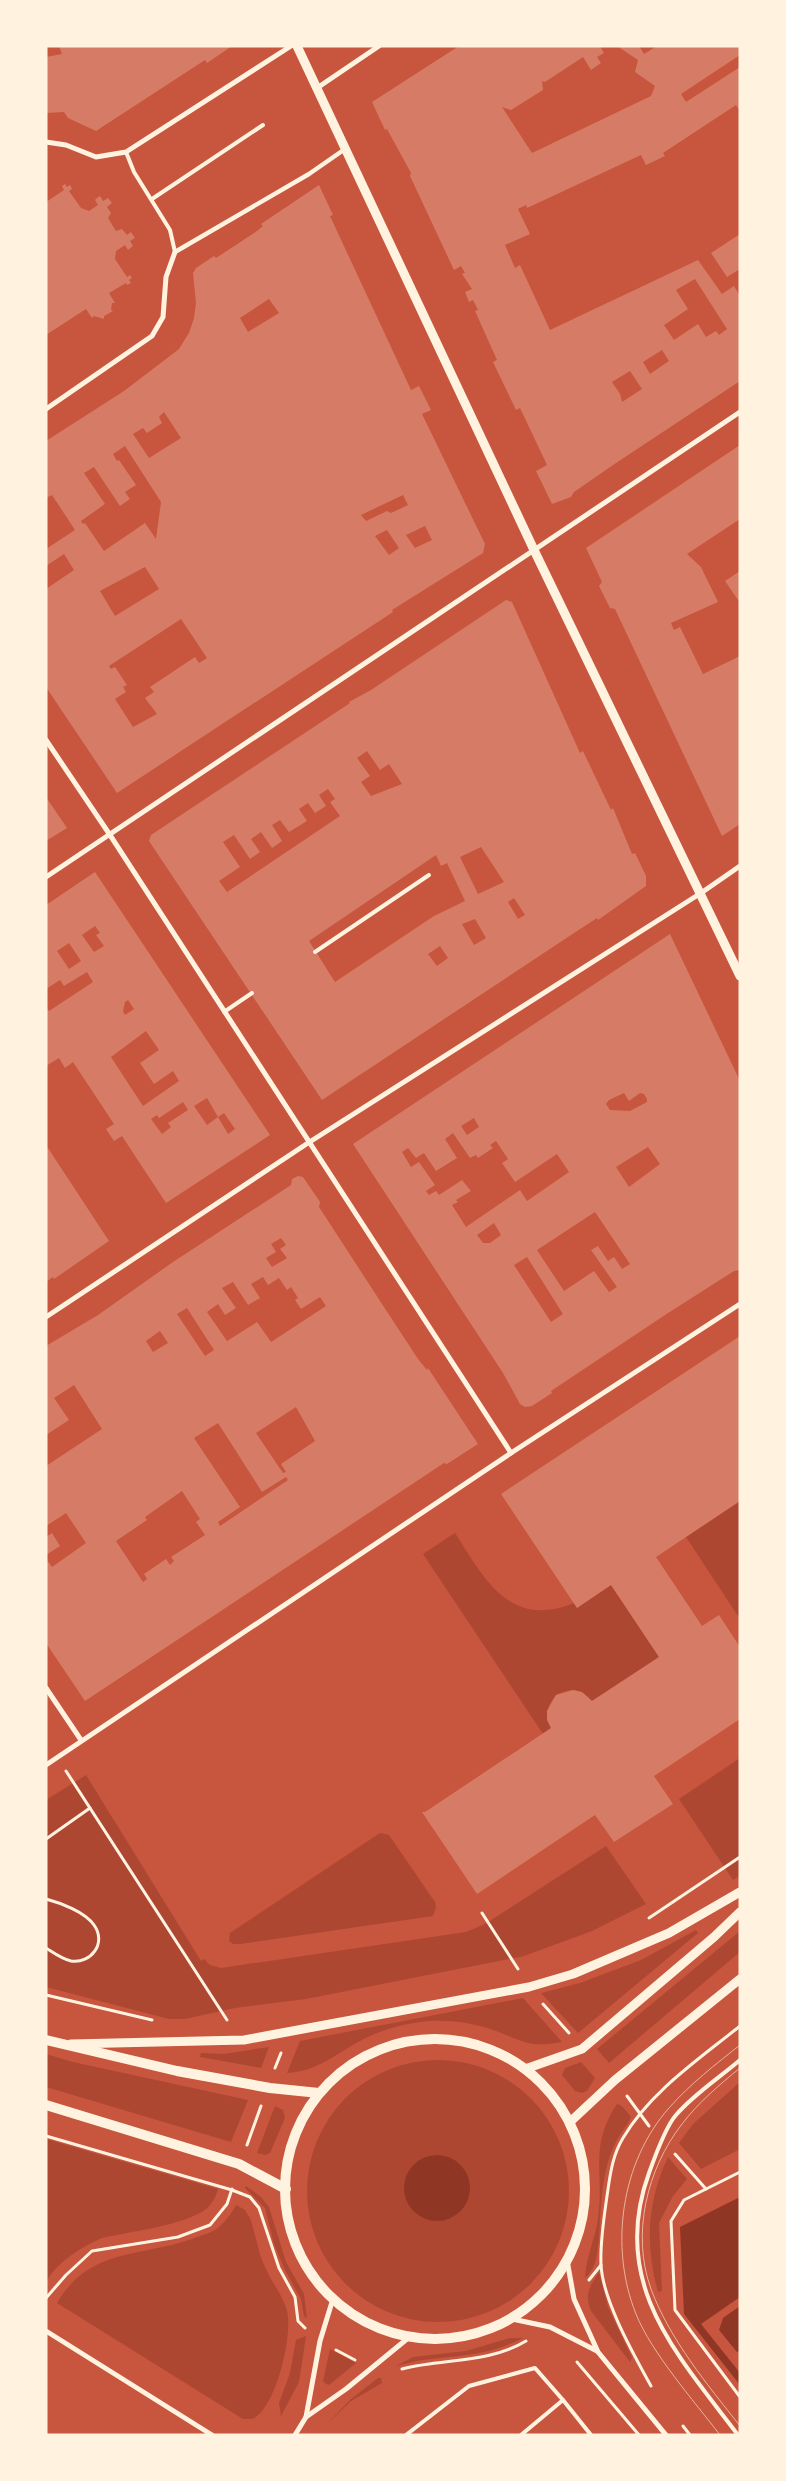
<svg xmlns="http://www.w3.org/2000/svg" width="786" height="2481" viewBox="0 0 786 2481" font-family="'Open Sans',sans-serif">
  <style>
    .green { fill: #ae4732 }
    .water { fill: #8f3625 }
    .pier { fill: #c8553d }
    .building { fill: #d67c66; fill-rule: evenodd }
    .lines { fill: none; stroke-linecap: round; stroke-linejoin: round }
    .path { stroke: #fff3e0; stroke-width: 3 }
    .service { stroke: #fff3e0; stroke-width: 4 }
    .pedestrian { stroke: #fff3e0; stroke-width: 4.5 }
    .minor { stroke: #fff3e0; stroke-width: 5 }
    .tertiary { stroke: #fff3e0; stroke-width: 9 }
    .secondary { stroke: #fff3e0; stroke-width: 10 }
    .tram { stroke: #e9b49f; stroke-width: 1 }
  </style>
  <rect width="100%" height="100%" fill="#c8553d"/>
  <g class="green">
    <polygon points="740,1501 740,1619 686,1537"/>
    <path d="M455 1533C485 1580 510 1629 574 1603L577 1608 611 1585 659 1657 592 1701C582 1689 570 1687 556 1695 547 1705 544 1716 551 1728L543 1734 423 1554Z"/>
    <polygon points="740,1758 740,1876 733,1880 679,1799"/>
    <polygon points="86,1775 201,1961 204,1959 210,1965 221,1968 466,1932 485,1924 606,1846 646,1904 592,1931 524,1956 306,1999 235,2008 185,2019 169,2019 46,1987 46,1800"/>
    <polygon points="380,1833 389,1835 435,1902 436,1907 433,1916 241,1944 233,1944 229,1941 230,1933"/>
    <polygon points="696,1930 698,1933 578,2033 541,1993 580,1983 641,1960"/>
    <polygon points="740,1931 740,1952 609,2063 597,2049"/>
    <path d="M523 1998 562 2042C529 2048 525 2042 496 2031 475 2023 451 2020 429 2021 405 2023 380 2030 360 2041 336 2054 316 2072 287 2073L300 2041Z"/>
    <polygon points="269,2047 261,2068 200,2057 201,2053 224,2054"/>
    <polygon points="46,2054 73,2062 248,2100 231,2142 46,2087"/>
    <circle cx="438" cy="2191" r="131"/>
    <polygon points="581,2062 595,2078 587,2091 582,2093 575,2091 562,2075 565,2068"/>
    <polygon points="740,2082 740,2149 701,2169 679,2143 693,2124"/>
    <path d="M617 2104 622 2106 631 2117C627 2127 619 2134 615 2144 601 2172 601 2208 599 2239 597 2254 597 2268 585 2278 586 2257 595 2239 598 2219 605 2173 588 2147 617 2104Z"/>
    <polygon points="275,2106 283,2110 285,2118 270,2153 265,2155 257,2153"/>
    <path d="M46 2139 218 2189C216 2197 212 2204 206 2209 186 2225 128 2232 102 2238 80 2248 60 2260 46 2281Z"/>
    <path d="M668 2157 687 2179 673 2196 659 2223 662 2291 658 2292C645 2246 647 2201 668 2157Z"/>
    <polygon points="246,2186 261,2197 269,2207 286,2262 304,2294 307,2318 304,2316 301,2299 285,2270 274,2244 265,2208 245,2188"/>
    <path d="M236 2205 245 2210 250 2218C256 2235 258 2253 266 2269 272 2283 283 2295 287 2311 293 2334 277 2401 257 2416 253 2420 248 2419 243 2419L57 2303C89 2248 140 2257 192 2239 201 2235 213 2233 220 2226 227 2220 232 2212 236 2205Z"/>
    <path d="M599 2272 608 2307 632 2358 630 2362 591 2311C584 2294 590 2286 599 2272Z"/>
    <polygon points="306,2336 299,2382 281,2416 279,2403 290,2373 296,2340"/>
    <path d="M510 2338H523C488 2356 460 2355 423 2360 414 2361 405 2364 396 2366L413 2357 466 2351Z"/>
    <polygon points="330,2349 356,2363 329,2385 326,2384 323,2381"/>
    <polygon points="378,2378 381,2378 382,2383 351,2401 327,2424 350,2400"/>
  </g>
  <g class="water">
    <circle cx="437" cy="2188" r="33"/>
    <polygon points="740,2197 740,2385 684,2314 680,2227"/>
  </g>
  <polygon class="pier" points="740,2297 740,2306 723,2318 719,2330 737,2352 740,2351 740,2373 701,2324"/>
  <g class="building">
    <polygon points="59,46 232,46 207,63 205,60 96,131 68,118 64,112 46,113 46,57 62,54"/>
    <path d="M459 46H600L604 53 597 57 601 63 591 70 583 57 545 82 542 81 543 90 511 110 502 107 532 153 651 96 655 86 635 72 638 60 617 46H639L644 54 657 46H740V55L681 94 686 102 740 67V111L736 105 663 153 665 156 646 165 641 155 527 208 526 205 518 209 530 234 505 245 515 268 520 265 550 330 698 260 722 294 734 286 740 296V381L616 463 574 492 571 497 552 504 536 471 547 465 520 408 516 410 493 362 497 360 475 311 478 310 473 300 469 302 465 292 472 289 462 274 465 273 461 266 454 270 410 176 411 173 387 129 385 130 372 102ZM695 279 727 329 719 335 716 331 706 337 698 324 674 340 664 325 688 309 676 290ZM662 350 669 361 650 374 643 362ZM630 371 642 389 622 402 620 394 612 382Z"/>
    <polygon points="65,184 67,187 70,185 72,189 69,191 81,208 89,211 98,205 95,200 97,198 100,196 103,201 108,198 112,203 107,207 111,213 108,218 116,231 122,229 127,235 131,232 135,238 130,241 133,246 128,250 125,245 116,251 115,259 127,277 130,275 132,278 129,280 131,283 127,285 126,283 109,293 115,303 112,303 111,310 113,311 104,316 104,319 94,316 92,318 86,309 46,335 46,202 64,190 62,186"/>
    <path d="M319 185 333 215 330 216 411 390 419 386 431 410 422 414 485 544 483 553 392 610 393 612 117 793 46 687V589L74 570 64 554 46 566V549L75 530 52 495 46 498V441L124 391 179 349 189 333 194 318 196 303 193 273 196 268 214 256 216 258 257 231 263 226 261 224ZM269 299 279 313 248 332 240 318ZM164 412 181 438 149 458 133 434 143 428 147 433 162 423 159 417ZM125 446 161 502 156 539 145 523 104 551 85 523 83 524 81 521 105 504 84 473 94 467 120 506 130 499 125 492 136 485 119 460 117 461 113 454ZM403 495 408 505 391 513 387 511 366 521 361 515ZM425 526 432 540 415 548 406 535ZM387 530 399 548 389 555 375 536ZM145 567 159 589 115 616 100 591ZM181 619 207 658 199 663 195 657 150 687 154 692 145 698 157 714 133 727 115 699 126 692 123 687 127 685 115 667 111 669 109 666Z"/>
    <polygon points="740,234 740,269 727,277 711,253"/>
    <polygon points="740,445 740,519 687,554 701,567 718,602 671,623 674,630 680,627 703,674 740,656 740,824 722,836 615,609 610,608 599,586 602,582 586,548"/>
    <polygon points="740,571 740,603 725,581"/>
    <path d="M506 600 512 602 580 753 583 751 611 810 613 808 632 854 635 853 646 876V886L598 920 597 918 571 935 322 1100 149 841 151 835 350 703 349 702 371 690ZM367 751 380 770 389 764 402 784 371 796 361 782 370 776 357 758ZM328 789 335 799 330 802 340 816 227 892 219 881 240 867 223 842 234 835 250 859 260 852 251 839 261 832 272 848 282 841 272 825 280 820 289 832 307 821 299 809 308 803 315 813 326 806 319 795ZM481 847 504 882 478 894 460 857ZM436 855 441 866 447 863 465 901 434 916 335 982 309 941ZM514 898 525 915 518 919 508 902ZM475 919 486 938 474 945 462 924ZM440 946 448 958 437 966 428 954Z"/>
    <polygon points="46,797 67,828 46,841"/>
    <path d="M95 872 270 1135 166 1203 122 1136 114 1141 106 1129 114 1124 73 1062 65 1068 59 1058 46 1066V1007L49 1011 93 982 87 972 64 986 60 980 46 989V905ZM95 926 100 933 96 935 104 946 94 952 82 935ZM69 943 81 961 69 969 57 951ZM128 1000 134 1009 125 1015 123 1011 125 1002ZM146 1031 159 1050 140 1063 154 1084 173 1071 179 1081 143 1106 111 1057ZM207 1098 218 1117 224 1113 235 1129 228 1134 218 1117 207 1125 194 1106ZM183 1102 188 1110 168 1123 171 1127 162 1134 151 1119 157 1115 159 1118Z"/>
    <path d="M670 934 740 1081V1270L734 1271 665 1315 551 1391 552 1393 532 1406 525 1407 520 1404 503 1373 353 1144ZM624 1093 629 1101 640 1093 644 1094 647 1099V1102L630 1111 610 1110 606 1104 609 1100ZM474 1118 479 1127 467 1135 461 1126ZM453 1133 470 1158 476 1155 478 1158 493 1148 490 1145 496 1141 508 1159 502 1163 515 1182 557 1154 569 1172 527 1201 520 1190 466 1227 452 1205 458 1202 456 1200 471 1191 462 1180 439 1195 436 1191 429 1195 426 1191 435 1185 419 1162 411 1167 402 1152 408 1148 416 1158 424 1153 436 1171 457 1158 445 1139ZM648 1147 660 1164 629 1187 616 1167ZM595 1212 630 1264 622 1269 614 1257 608 1261 598 1246 591 1250 617 1287 609 1292 594 1271 564 1291 537 1250ZM494 1223 501 1235 490 1243H483L477 1235ZM527 1257 563 1314 551 1322 514 1265Z"/>
    <polygon points="46,1145 109,1241 54,1279 53,1277 46,1282"/>
    <path d="M298 1176 303 1177 320 1202 319 1207 384 1307 418 1359 427 1370 428 1368 478 1444 447 1464 444 1463 85 1701 46 1643V1559L52 1567 86 1543 66 1513 46 1526V1466L102 1429 74 1385 54 1398 69 1420 46 1435V1346L98 1315 173 1262 291 1185 292 1179ZM281 1238 286 1245 280 1249 287 1258 272 1267 266 1258 276 1252 271 1244ZM263 1277 268 1285 279 1278 287 1290 291 1287 298 1298 295 1300 301 1309 320 1297 326 1306 271 1342 257 1322 227 1341 207 1312 218 1304 225 1315 236 1308 222 1288 233 1282 248 1305 260 1298 251 1284ZM187 1308 214 1350 205 1356 177 1314ZM160 1331 168 1343 153 1352 146 1341ZM296 1407 315 1441 281 1464 286 1472 283 1473 256 1433ZM218 1423 262 1492 286 1477 288 1480 220 1526 218 1522 240 1507 194 1438ZM182 1491 200 1519 196 1522 205 1535 171 1557 174 1561 170 1565 166 1559 144 1574 147 1579 143 1582 116 1541 147 1520 145 1517Z"/>
    <polygon points="740,1336 740,1501 656,1557 702,1626 719,1615 740,1647 740,1719 654,1776 673,1804 614,1842 595,1815 477,1894 422,1812 425,1812 551,1728 547,1720 547,1711 556,1695 573,1690 582,1692 592,1701 659,1657 611,1585 577,1608 501,1494"/>
    <polygon points="52,1533 60,1546 46,1555 46,1537"/>
  </g>
  <g class="lines">
    <g class="path">
      <polyline points="66,1771 227,2020"/>
      <polyline points="46,1839 90,1808"/>
      <path d="M46 1899C61 1903 85 1912 94 1925 107 1943 91 1964 71 1961 62 1959 54 1953 46 1948"/>
      <polyline points="482,1913 518,1969"/>
      <polyline points="649,1918 740,1857"/>
      <polyline points="46,1995 152,2020"/>
      <polyline points="543,2004 569,2033"/>
      <polyline points="275,2068 281,2053"/>
      <polyline points="627,2096 649,2126"/>
      <polyline points="46,2136 232,2190 250,2197 259,2208 279,2268 295,2297 298,2321 305,2328"/>
      <polyline points="247,2145 261,2106"/>
      <polyline points="675,2154 706,2189"/>
      <polyline points="740,2172 684,2200 671,2221 675,2310 740,2397"/>
      <polyline points="589,2280 601,2265"/>
      <polyline points="46,2298 66,2275 92,2251 178,2237 210,2225 227,2204 232,2189"/>
      <polyline points="336,2350 355,2360"/>
      <polyline points="577,2362 639,2435"/>
      <path d="M402 2369C443 2358 488 2364 526 2341"/>
      <path d="M651 2386C634 2355 602 2299 601 2264 600 2242 604 2218 607 2196 610 2176 612 2156 623 2138 650 2092 699 2059 740 2026"/>
      <polyline points="683,2426 690,2435"/>
    </g>
    <g class="service">
      <polyline points="126,152 134,172 170,230 175,252"/>
      <polyline points="152,199 263,125"/>
      <polyline points="315,952 429,875"/>
      <polyline points="224,1012 252,993"/>
      <polyline points="563,2400 591,2435"/>
      <polyline points="406,2435 469,2386 535,2368 563,2400 521,2435"/>
      <path d="M738 2435C676 2353 609 2283 649 2173 654 2159 667 2125 676 2115 694 2094 719 2078 740 2060"/>
    </g>
    <polyline class="pedestrian" points="175,252 309,174 345,149"/>
    <g class="minor">
      <polyline points="317,88 379,46"/>
      <polyline points="46,142 66,145 96,157 126,152 291,46"/>
      <polyline points="46,409 152,336 163,317 166,277 175,252"/>
      <polyline points="46,740 110,835 511,1453"/>
      <polyline points="46,877 740,412"/>
      <polyline points="46,1317 308,1143 701,893 740,866"/>
      <polyline points="46,1688 81,1740"/>
      <polyline points="46,1765 511,1453 740,1304"/>
      <polyline points="567,2260 574,2299 598,2352 666,2435"/>
      <polyline points="512,2319 550,2327 597,2351"/>
      <polyline points="46,2331 212,2435"/>
      <polyline points="306,2417 320,2341 332,2302"/>
      <polyline points="295,2435 306,2417 346,2389 407,2339"/>
    </g>
    <g class="tertiary">
      <polyline points="297,46 534,550 740,976"/>
      <polyline points="71,2044 244,2040 529,1987 573,1974 669,1933 740,1892"/>
      <polyline points="528,2068 582,2049 714,1937 740,1912"/>
      <polyline points="570,2122 615,2080 740,1979"/>
    </g>
    <g class="secondary">
      <circle cx="435" cy="2189" r="150"/>
      <polyline points="46,2040 177,2071 270,2088 319,2093"/>
      <polyline points="46,2105 239,2164 286,2189"/>
    </g>
    <g class="tram">
      <path d="M740 2068C719 2085 698 2103 682 2124 647 2169 631 2234 651 2289 670 2340 707 2384 740 2426"/>
      <path d="M720 2435C694 2401 651 2352 636 2314 609 2247 621 2162 669 2108 690 2084 716 2064 740 2045"/>
    </g>
  </g>
  <rect width="786" height="2481" fill="none" stroke="#fff3e0" stroke-width="95"/>
</svg>
